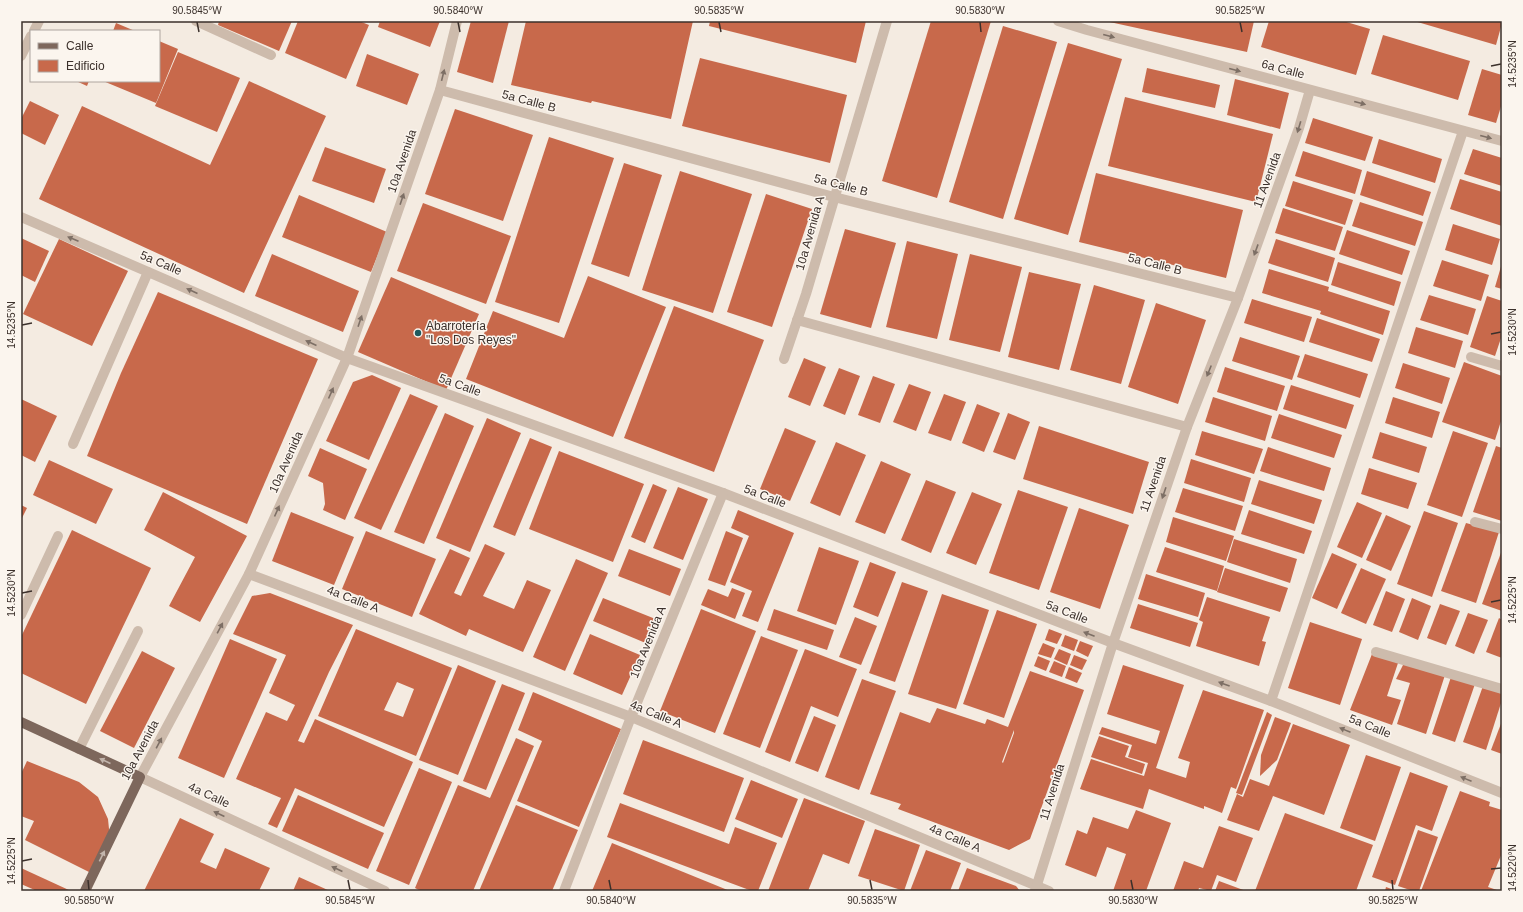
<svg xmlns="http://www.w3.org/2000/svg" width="1523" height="912" viewBox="0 0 1523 912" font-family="Arial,sans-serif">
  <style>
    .building { fill: #c8694b; fill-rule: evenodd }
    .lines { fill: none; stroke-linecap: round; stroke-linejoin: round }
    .lane { stroke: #cdbbac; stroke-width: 10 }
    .street { stroke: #cdbbac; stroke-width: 10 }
    .primary { stroke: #7d675c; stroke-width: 10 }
    .oneway { fill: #7d6f65 }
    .oneway2 { fill: #c2b5ac }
    .ticks { fill: none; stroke: #3b302b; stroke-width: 1.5 }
    .poi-dot { fill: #1f5a5e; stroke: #fbf5ee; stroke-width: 1.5 }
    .labels { text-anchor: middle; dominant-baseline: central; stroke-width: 3; stroke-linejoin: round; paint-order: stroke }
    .street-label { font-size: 12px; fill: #3b302b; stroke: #fbf5ee }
    .poi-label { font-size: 12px; fill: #3b302b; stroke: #fbf5ee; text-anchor: start }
    .neatline { fill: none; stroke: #3b302b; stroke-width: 1.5 }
    .ticks-label { font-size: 10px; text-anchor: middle; fill: #3b302b }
  </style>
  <rect width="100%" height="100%" fill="#f4ebe1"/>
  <g class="building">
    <polygon points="219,21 292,21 279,51 218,25"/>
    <polygon points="298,21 359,21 369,25 346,79 285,53"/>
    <polygon points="380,21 440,21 430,47 378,27"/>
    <polygon points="471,21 509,21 493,83 457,72"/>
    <polygon points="526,21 693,21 671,119 592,101 591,103 511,85"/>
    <polygon points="710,21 866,21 856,63 709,26"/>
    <polygon points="931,21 991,21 937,198 882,181"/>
    <polygon points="1105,21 1254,21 1247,52"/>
    <polygon points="1269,21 1343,21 1370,29 1356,75 1261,47"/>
    <polygon points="1414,21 1502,21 1502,23 1496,45"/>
    <polygon points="116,23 135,31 113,31"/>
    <polygon points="1003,26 1057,42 1003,219 949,202"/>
    <polygon points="1383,35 1470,61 1458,100 1371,74"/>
    <polygon points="159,41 178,49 156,103 103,81 159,81"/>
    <polygon points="1068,43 1122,59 1068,235 1014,219"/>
    <polygon points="178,52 240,78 217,132 155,106"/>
    <polygon points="367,54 419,74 407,105 356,86"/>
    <polygon points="700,58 847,95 830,163 682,126"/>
    <polygon points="1147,68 1220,85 1215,108 1142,92"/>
    <polygon points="1482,69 1502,75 1502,103 1496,123 1468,115"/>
    <polygon points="1235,79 1289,93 1280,129 1227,115"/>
    <polygon points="76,81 89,81 87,86"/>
    <polygon points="249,81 326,116 244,293 39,199 82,106 210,165"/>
    <polygon points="1125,97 1273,134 1256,202 1108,166"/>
    <polygon points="30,101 59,115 45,145 21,133 21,119"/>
    <polygon points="455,109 533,135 503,221 425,194"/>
    <polygon points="1313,118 1373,137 1365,161 1305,143"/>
    <polygon points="549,137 614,158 559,323 495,302"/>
    <polygon points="1379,139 1442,159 1435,183 1372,163"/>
    <polygon points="325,147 386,169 374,203 312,181"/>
    <polygon points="1473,149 1502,158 1502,186 1464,174"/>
    <polygon points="1303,151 1362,170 1355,194 1295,176"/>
    <polygon points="624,163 662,175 629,277 591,264"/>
    <polygon points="680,171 752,194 713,313 642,290"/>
    <polygon points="1367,171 1431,192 1423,216 1360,195"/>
    <polygon points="1096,173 1243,210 1226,278 1079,242"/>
    <polygon points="1460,179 1502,192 1502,226 1450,209"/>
    <polygon points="1293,181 1353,200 1345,225 1285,206"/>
    <polygon points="766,194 812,209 772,327 727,312"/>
    <polygon points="299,195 387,232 371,272 282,237"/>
    <polygon points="1360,202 1423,222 1415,246 1352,226"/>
    <polygon points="423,203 511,236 486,304 397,271"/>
    <polygon points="1283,208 1343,227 1335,251 1275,233"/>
    <polygon points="1453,224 1500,239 1492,265 1445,250"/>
    <polygon points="845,229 896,243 871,328 820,314"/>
    <polygon points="1347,230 1410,251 1402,275 1339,254"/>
    <polygon points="21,238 49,251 35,282 21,275"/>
    <polygon points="59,239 128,271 92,346 23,314"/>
    <polygon points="1276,239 1335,258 1328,282 1268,263"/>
    <polygon points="907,241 958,254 937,339 886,327"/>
    <polygon points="272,254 359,291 343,332 255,296"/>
    <polygon points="970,254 1022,267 1000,352 949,340"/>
    <polygon points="1442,260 1489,275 1481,301 1433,286"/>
    <polygon points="1338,262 1401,282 1394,306 1331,285"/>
    <polygon points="1502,263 1502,289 1495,287"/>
    <polygon points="1269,269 1329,287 1328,291 1390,311 1383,335 1320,314 1321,311 1262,293"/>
    <polygon points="1029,272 1081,284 1059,370 1008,357"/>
    <polygon points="588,276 666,307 613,437 466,379 493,311 564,338"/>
    <polygon points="391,277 479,314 446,390 358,352"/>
    <polygon points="1094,285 1145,300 1121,384 1070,370"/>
    <polygon points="158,292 318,359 247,524 87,456 121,373"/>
    <polygon points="1429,295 1476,309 1468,335 1420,320"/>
    <polygon points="1487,296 1502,301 1502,335 1495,356 1470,347"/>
    <polygon points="1252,299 1312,317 1304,342 1244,323"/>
    <polygon points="1156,303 1206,320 1178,404 1128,387"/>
    <polygon points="674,306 764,340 714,472 624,438"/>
    <polygon points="1317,318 1380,339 1372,362 1309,342"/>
    <polygon points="1416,327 1463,341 1455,368 1408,353"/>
    <polygon points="1240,337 1300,356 1292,380 1232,361"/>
    <polygon points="1305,354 1368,374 1360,398 1297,377"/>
    <polygon points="804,358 826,367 810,406 788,397"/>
    <polygon points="1464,362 1502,376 1502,418 1495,440 1442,422"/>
    <polygon points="1403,363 1450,378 1442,404 1395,388"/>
    <polygon points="1225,367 1285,386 1277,411 1217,392"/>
    <polygon points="839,368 860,376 845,415 823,406"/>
    <polygon points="372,375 401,388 369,460 326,441 353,382"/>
    <polygon points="873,376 895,384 880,423 858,415"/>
    <polygon points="909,384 931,392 916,431 893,422"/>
    <polygon points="1291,385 1354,405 1346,429 1283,409"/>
    <polygon points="410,394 438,406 381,530 354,518"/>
    <polygon points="944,394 966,402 951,441 928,433"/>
    <polygon points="1213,397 1272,416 1265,441 1205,422"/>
    <polygon points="1393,397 1440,412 1432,438 1385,423"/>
    <polygon points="21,399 57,416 35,462 21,455"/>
    <polygon points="977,404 1000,413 984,452 962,443"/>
    <polygon points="445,413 474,426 424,544 394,532"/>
    <polygon points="1008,413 1030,422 1015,460 993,452"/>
    <polygon points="1279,414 1342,435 1334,458 1271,438"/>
    <polygon points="487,418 521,433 470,552 436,538"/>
    <polygon points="1039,426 1149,462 1133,514 1023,479"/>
    <polygon points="785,428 816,441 790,501 760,489"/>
    <polygon points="1202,431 1263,449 1254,474 1195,455"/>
    <polygon points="1453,431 1488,443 1462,517 1427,505"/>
    <polygon points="1380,432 1427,447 1419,473 1372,458"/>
    <polygon points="530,438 552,447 515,536 493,527"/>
    <polygon points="836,442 866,455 840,516 810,503"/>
    <polygon points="1496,446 1502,448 1502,521 1473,512"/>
    <polygon points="1268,447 1331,468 1324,491 1260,471"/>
    <polygon points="320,448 367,469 345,520 323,510 325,504 323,483 308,476"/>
    <polygon points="559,451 644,484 613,562 529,529"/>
    <polygon points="1191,459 1251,478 1244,502 1184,483"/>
    <polygon points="49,460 113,489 96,524 33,495"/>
    <polygon points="881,461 911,474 885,534 855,522"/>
    <polygon points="1369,468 1417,483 1408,509 1361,494"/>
    <polygon points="926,480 956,492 931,553 901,540"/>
    <polygon points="1259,480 1322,500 1314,524 1251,504"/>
    <polygon points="653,484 667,490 645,543 631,537"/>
    <polygon points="678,487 708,499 683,560 653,548"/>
    <polygon points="1183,488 1243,506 1235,531 1175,512"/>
    <polygon points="1018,490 1068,507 1039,590 989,573"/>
    <polygon points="163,492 247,536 200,622 169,606 195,557 144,530"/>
    <polygon points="972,492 1002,504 976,565 946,553"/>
    <polygon points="1357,502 1382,513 1362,558 1337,547"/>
    <polygon points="21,505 27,508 21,520"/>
    <polygon points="1079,508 1129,525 1100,609 1050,592"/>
    <polygon points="738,510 794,533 758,622 742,616 752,591 730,582 749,536 731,528"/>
    <polygon points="1249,510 1312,531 1304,554 1241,534"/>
    <polygon points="1424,511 1458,523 1432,597 1397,584"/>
    <polygon points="291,512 354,537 334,585 272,561"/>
    <polygon points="1386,515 1411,526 1391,571 1366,560"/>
    <polygon points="1173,517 1234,536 1226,561 1166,542"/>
    <polygon points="1466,523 1499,532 1476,603 1441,591"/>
    <polygon points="72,530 151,568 86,704 21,673 21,637"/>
    <polygon points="366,531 436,559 412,617 342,589"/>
    <polygon points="726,531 743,538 725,586 708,580"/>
    <polygon points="1234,539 1297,559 1290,583 1227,562"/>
    <polygon points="485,544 505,553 483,596 514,609 527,580 551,590 523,652 469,629 466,636 419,614 450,549 470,558 454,593 461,596"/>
    <polygon points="819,547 859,561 836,625 797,611"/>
    <polygon points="1165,547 1224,566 1217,591 1156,572"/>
    <polygon points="629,549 681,569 670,596 618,576"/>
    <polygon points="1502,550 1502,611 1482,604"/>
    <polygon points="1332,553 1357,564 1337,609 1312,598"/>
    <polygon points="576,559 608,573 565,671 533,657"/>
    <polygon points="870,562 896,572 878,617 853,607"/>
    <polygon points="1225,568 1288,588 1280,612 1217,592"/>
    <polygon points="1361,568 1386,579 1366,624 1341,613"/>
    <polygon points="1146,574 1205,593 1198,617 1138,599"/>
    <polygon points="902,582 928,591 895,682 869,673"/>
    <polygon points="732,588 745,593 735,619 701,605 708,589 728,597"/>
    <polygon points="1386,591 1405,599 1392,632 1373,625"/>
    <polygon points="270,593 353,625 329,672 298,741 304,743 315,719 413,762 384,827 295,788 277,828 268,824 281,798 236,779 266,712 287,721 295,705 269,693 286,655 233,634 252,596"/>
    <polygon points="942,594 989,610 956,709 908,694"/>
    <polygon points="1207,597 1270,617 1262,641 1266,642 1259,666 1196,646 1203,622 1199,620"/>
    <polygon points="603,598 658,620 648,644 593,621"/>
    <polygon points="1412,598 1431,606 1418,640 1399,632"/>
    <polygon points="1138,604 1198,623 1190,647 1130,628"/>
    <polygon points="1440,604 1460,611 1446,645 1427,638"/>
    <polygon points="701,609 756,631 715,733 660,711"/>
    <polygon points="774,609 834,630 827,650 767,630"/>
    <polygon points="997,610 1037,624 1004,718 963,704"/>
    <polygon points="1468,613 1488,620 1474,654 1455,646"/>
    <polygon points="855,617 877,626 861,665 839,657"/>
    <polygon points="1499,618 1502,620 1502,658 1486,652"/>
    <polygon points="1310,622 1362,639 1340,705 1288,688"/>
    <path d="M356 629 452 668 416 756 318 716ZM397 682 414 689 403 717 384 710Z"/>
    <polygon points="1049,629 1062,634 1057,644 1045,640"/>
    <polygon points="590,634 640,655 622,695 573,674"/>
    <polygon points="1065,635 1078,640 1074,651 1061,646"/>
    <polygon points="761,636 798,650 760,748 723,734"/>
    <polygon points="230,639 277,659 224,778 178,758"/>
    <polygon points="1080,641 1093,646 1088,657 1076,651"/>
    <polygon points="1043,643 1055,648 1051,658 1038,654"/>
    <polygon points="805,649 857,669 838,717 811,706 790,762 765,752"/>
    <polygon points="1059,649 1071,654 1067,665 1054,659"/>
    <polygon points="142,651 175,668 134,748 100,731"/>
    <polygon points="1372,654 1398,663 1387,696 1401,700 1392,725 1350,710"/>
    <polygon points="1074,655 1087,660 1082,670 1070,665"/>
    <polygon points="1038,656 1050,661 1046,671 1034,666"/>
    <polygon points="1054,661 1066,666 1062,677 1049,672"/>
    <polygon points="1404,663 1445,675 1426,734 1397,724 1410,683 1396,679"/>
    <polygon points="458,665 496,681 458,775 419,760"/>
    <polygon points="1123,665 1184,685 1156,768 1186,778 1190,762 1178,758 1203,690 1264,710 1236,789 1231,787 1222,813 1204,806 1204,809 1149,789 1143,809 1080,789 1091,759 1144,776 1148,763 1128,757 1132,745 1099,734 1102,727 1156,744 1160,731 1107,714"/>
    <polygon points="1069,667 1082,673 1077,683 1065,678"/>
    <path d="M1030 671 1084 690 1030 839 1009 850 898 809 901 804 870 794 900 712 930 723 937 708 985 724 987 719 1008 727ZM1014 730V733L1003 763 1002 762Z"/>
    <polygon points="1451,677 1475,684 1455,742 1432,734"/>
    <polygon points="862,679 896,691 859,790 825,777"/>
    <polygon points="502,684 525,693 486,790 463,781"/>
    <polygon points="1483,686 1502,693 1502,700 1486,750 1463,742"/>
    <polygon points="533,692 621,729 579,827 517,801 542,741 518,730"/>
    <polygon points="1267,712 1272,715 1242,795 1236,793"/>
    <polygon points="814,716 836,725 818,772 795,763"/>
    <polygon points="1275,717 1291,723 1277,760 1260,776 1261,755"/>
    <polygon points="1502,721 1502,754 1491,750"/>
    <polygon points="1293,724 1350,745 1324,815 1273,796 1259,831 1227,820 1237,794 1243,797 1250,779 1269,786"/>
    <polygon points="1099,736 1129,746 1125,757 1145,764 1142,774 1091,757"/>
    <polygon points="516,738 534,746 473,891 421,891 415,888 458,785 490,798"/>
    <polygon points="643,740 744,778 724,832 623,794"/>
    <polygon points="1366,755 1401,767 1375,841 1340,828"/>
    <polygon points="27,761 79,782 98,797 108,819 110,839 91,873 25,840 34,821 21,816 21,774"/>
    <polygon points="419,768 452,782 409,885 376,871"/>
    <polygon points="1410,772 1448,786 1432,831 1416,825 1395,885 1372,877"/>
    <polygon points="751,780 798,799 782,838 735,819"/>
    <polygon points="1460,791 1490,802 1489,806 1502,810 1502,853 1488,887 1500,891 1421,891"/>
    <polygon points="298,795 384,833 368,869 282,831"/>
    <polygon points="804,798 865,821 849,864 823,854 808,891 768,891"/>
    <polygon points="620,803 729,844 735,827 777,843 758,891 752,891 607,837"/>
    <polygon points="516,805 578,830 552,891 479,891"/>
    <polygon points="1136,810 1171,823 1146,891 1113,891 1126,854 1107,847 1096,877 1065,865 1077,830 1087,834 1093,817 1128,829"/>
    <polygon points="1285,813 1373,845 1356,891 1255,891"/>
    <polygon points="180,818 214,834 200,862 216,869 225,848 270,868 259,891 144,891"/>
    <polygon points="1219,826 1253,838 1236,882 1217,875 1211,891 1199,888 1198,891 1173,891 1184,861 1203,868"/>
    <polygon points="875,829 920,845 904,891 858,876"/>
    <polygon points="1418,830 1438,837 1419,891 1413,891 1398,886"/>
    <polygon points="612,843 730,891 592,891"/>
    <polygon points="926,850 961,863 950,891 910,891"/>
    <polygon points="21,868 71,891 37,891 21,884"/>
    <polygon points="967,868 1016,886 1020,891 958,891"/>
    <polygon points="299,877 330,891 293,891"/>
    <polygon points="1219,881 1246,891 1215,891"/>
    <polygon points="1386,887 1397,891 1385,891"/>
  </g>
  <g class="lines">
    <g class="lane">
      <polyline points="21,615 58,536"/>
      <polyline points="79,749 138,631"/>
    </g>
    <g class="street">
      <polyline points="196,21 271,55"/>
      <polyline points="1058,21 1087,30 1502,141"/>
      <polyline points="34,31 39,21"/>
      <polyline points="21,56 31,36"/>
      <polyline points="440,90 834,197 1238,298"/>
      <polyline points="21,217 347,358 723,493 1113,643 1271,701 1502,793"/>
      <polyline points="797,320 1187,427"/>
      <polyline points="1471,357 1502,366"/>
      <polyline points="784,359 806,294 887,21"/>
      <polyline points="73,444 148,272"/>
      <polyline points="1475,522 1502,529"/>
      <polyline points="249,574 631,717 1049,891"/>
      <polyline points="1376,652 1502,689"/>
      <polyline points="1271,701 1463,131"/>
      <polyline points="385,891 140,777 249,574 347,358 440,90 457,21"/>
      <polyline points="564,891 631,717 723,493"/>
      <polyline points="1035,891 1113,643 1187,427 1238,298 1299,128 1310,90"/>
    </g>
    <polyline class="primary" points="21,722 140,777 85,891"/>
  </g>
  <defs><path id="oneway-solid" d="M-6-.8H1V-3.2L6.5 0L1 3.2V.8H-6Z"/></defs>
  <g class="oneway">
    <use href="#oneway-solid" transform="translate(1109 36) rotate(15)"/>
    <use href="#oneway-solid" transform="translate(1235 70) rotate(15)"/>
    <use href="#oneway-solid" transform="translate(443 75) rotate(-76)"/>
    <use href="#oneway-solid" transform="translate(1360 103) rotate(15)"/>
    <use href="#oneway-solid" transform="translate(1299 127) rotate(107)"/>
    <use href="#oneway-solid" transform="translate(1486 137) rotate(15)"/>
    <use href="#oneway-solid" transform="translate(402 199) rotate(-71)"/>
    <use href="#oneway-solid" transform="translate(73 239) rotate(-157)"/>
    <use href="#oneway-solid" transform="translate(1256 250) rotate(110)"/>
    <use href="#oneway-solid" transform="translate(192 291) rotate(-156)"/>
    <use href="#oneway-solid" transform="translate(360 321) rotate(-71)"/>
    <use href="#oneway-solid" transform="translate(311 343) rotate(-156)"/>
    <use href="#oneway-solid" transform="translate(1209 371) rotate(112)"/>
    <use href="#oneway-solid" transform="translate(331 393) rotate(-66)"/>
    <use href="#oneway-solid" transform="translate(1164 493) rotate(109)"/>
    <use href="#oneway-solid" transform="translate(277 511) rotate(-66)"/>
    <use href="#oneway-solid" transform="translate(220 628) rotate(-62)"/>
    <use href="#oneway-solid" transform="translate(1089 634) rotate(-159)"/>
    <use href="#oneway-solid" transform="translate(1224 684) rotate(-160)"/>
    <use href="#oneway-solid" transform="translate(1345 730) rotate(-158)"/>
    <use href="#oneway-solid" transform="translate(159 743) rotate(-62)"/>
    <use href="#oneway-solid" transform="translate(1466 779) rotate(-158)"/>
    <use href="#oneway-solid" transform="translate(219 814) rotate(-155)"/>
    <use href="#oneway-solid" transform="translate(337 869) rotate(-155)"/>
  </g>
  <g class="oneway2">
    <use href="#oneway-solid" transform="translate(105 761) rotate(-156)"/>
    <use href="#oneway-solid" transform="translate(102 856) rotate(-64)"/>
  </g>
  <path class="ticks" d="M197 22 199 32M458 22 460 32M719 22 721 32M980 22 981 32M1240 22 1242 32M1491 66 1501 64M22 325 32 323M1491 334 1501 332M22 593 32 591M1491 602 1501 600M22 861 32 859M1491 869 1501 868M88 880 89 890M348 880 350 890M609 880 611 890M870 880 872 890M1131 880 1133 890M1392 880 1393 890"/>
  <circle class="poi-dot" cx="418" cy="333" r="4"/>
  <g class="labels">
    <g class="street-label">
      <text transform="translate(1283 69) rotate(15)">6a Calle</text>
      <text transform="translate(529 101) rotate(15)">5a Calle B</text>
      <text transform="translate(402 161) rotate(-71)">10a Avenida</text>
      <text transform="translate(1267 180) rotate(-70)">11 Avenida</text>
      <text transform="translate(841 185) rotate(15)">5a Calle B</text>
      <text transform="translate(810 233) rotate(-74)">10a Avenida A</text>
      <text transform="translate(161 263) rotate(23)">5a Calle</text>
      <text transform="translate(1155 264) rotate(14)">5a Calle B</text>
      <text transform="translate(460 385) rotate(20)">5a Calle</text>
      <text transform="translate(286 462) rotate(-66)">10a Avenida</text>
      <text transform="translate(1153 484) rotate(-71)">11 Avenida</text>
      <text transform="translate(765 496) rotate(21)">5a Calle</text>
      <text transform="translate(353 599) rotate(21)">4a Calle A</text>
      <text transform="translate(1067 612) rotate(21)">5a Calle</text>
      <text transform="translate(648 642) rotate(-68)">10a Avenida A</text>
      <text transform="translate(656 714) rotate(22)">4a Calle A</text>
      <text transform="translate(1370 726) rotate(22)">5a Calle</text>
      <text transform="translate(140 750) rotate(-62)">10a Avenida</text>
      <text transform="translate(1052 792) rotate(-73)">11 Avenida</text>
      <text transform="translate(209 795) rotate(25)">4a Calle</text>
      <text transform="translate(955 838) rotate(23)">4a Calle A</text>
    </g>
    <g class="poi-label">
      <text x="426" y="326">Abarrotería<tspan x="426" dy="14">"Los Dos Reyes"</tspan></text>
    </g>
  </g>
  <rect width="1523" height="912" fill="none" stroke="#fbf5ee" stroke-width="44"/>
  <rect x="30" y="30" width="130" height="52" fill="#fbf5ee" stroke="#aea6a0"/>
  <rect x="38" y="43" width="20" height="6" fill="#7d675c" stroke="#aea6a0"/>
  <text x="66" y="50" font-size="12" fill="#3b302b">Calle</text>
  <rect x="38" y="60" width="20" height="12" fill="#c8694b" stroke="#aea6a0"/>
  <text x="66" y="70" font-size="12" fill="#3b302b">Edificio</text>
  <rect x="22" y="22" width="1479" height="868" class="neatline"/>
  <g class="ticks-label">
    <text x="197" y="14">90.5845°W</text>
    <text x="458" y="14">90.5840°W</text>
    <text x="719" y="14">90.5835°W</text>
    <text x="980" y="14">90.5830°W</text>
    <text x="1240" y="14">90.5825°W</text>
    <text transform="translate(1512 64) rotate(-90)" y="4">14.5235°N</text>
    <text transform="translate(11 325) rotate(-90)" y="4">14.5235°N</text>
    <text transform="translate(1512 332) rotate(-90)" y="4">14.5230°N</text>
    <text transform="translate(11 593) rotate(-90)" y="4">14.5230°N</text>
    <text transform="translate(1512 600) rotate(-90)" y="4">14.5225°N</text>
    <text transform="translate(11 861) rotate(-90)" y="4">14.5225°N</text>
    <text transform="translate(1512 868) rotate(-90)" y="4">14.5220°N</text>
    <text x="89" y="904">90.5850°W</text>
    <text x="350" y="904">90.5845°W</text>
    <text x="611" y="904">90.5840°W</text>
    <text x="872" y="904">90.5835°W</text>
    <text x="1133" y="904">90.5830°W</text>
    <text x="1393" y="904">90.5825°W</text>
  </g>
</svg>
